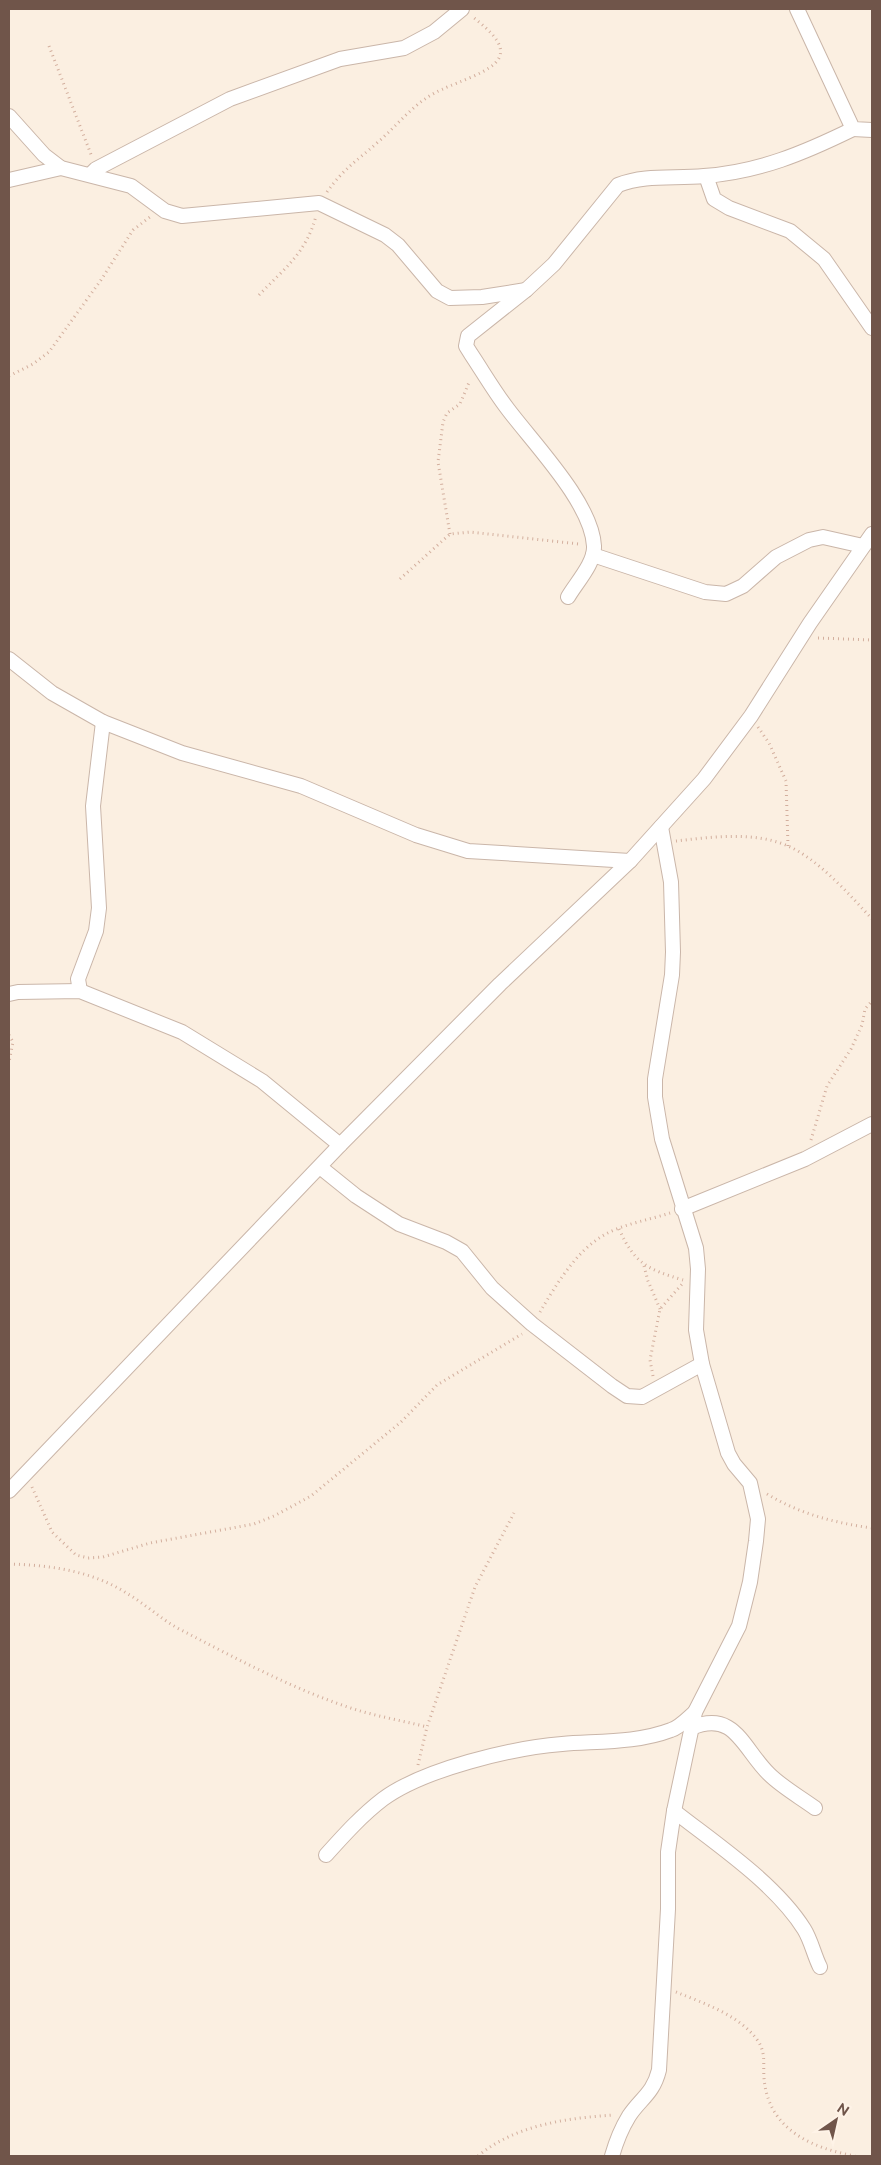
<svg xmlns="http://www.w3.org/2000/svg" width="881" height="2165" viewBox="0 0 881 2165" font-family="Raleway,sans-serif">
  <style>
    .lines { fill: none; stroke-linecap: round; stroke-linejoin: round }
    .minor-casing { stroke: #cab6a9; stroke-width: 16 }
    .path { stroke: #d3af9e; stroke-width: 3; stroke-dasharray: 1 4; stroke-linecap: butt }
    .minor { stroke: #fff; stroke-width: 14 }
  </style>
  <rect width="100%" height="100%" fill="#fbefe1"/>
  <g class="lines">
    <defs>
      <g id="minor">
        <polyline points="797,9 853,129 872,130"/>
        <polyline points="9,116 44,155 61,168 131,186 165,211 182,216 319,203 385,235 398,245 437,291 450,298 482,297 526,290"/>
        <polyline points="91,174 96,169 230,99 340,59 404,48 434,32 462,9"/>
        <polyline points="706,176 714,199 729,208 790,231 824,259 872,328"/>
        <polyline points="9,180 61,168"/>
        <polyline points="593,555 705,592 726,594 743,586 776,557 809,540 823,537 863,546"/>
        <path d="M568 597C576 583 595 563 594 546 592 503 533 443 507 408 494 391 483 372 471 354L466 346 468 336 526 290 554 264 618 185C645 174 675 179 704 176 759 172 804 153 853 129"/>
        <polyline points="9,659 52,693 103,722 182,753 301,786 416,835 468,851 630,861"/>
        <polyline points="80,991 78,979 96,931 99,908 93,806 103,722"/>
        <polyline points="9,994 18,992 80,991 182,1032 262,1081 340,1145"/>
        <polyline points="320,1167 356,1196 399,1224 446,1242 462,1251 492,1288 532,1324 612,1386 627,1396 642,1397 702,1364"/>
        <polyline points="682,1209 805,1159 872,1124"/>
        <polyline points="9,1491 340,1145 500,984 630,861 704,779 751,716 810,623 872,534"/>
        <path d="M691 1728C735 1709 743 1749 769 1774 782 1787 800 1797 815 1808"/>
        <path d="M674 1811C716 1844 775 1883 804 1929 811 1940 814 1955 820 1967"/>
        <path d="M326 1855C344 1835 362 1815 383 1799 424 1769 512 1748 562 1744 598 1741 637 1743 671 1730 680 1727 688 1718 695 1712"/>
        <path d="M612 2156C616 2142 621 2129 629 2116 641 2098 653 2094 659 2070L668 1909V1852L674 1811 695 1712 739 1626 750 1582 756 1541 758 1519 750 1483 734 1464 728 1453 702 1364 696 1330 698 1269 696 1248 662 1139 655 1097V1079L672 975 673 952 671 882 661 827"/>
      </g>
    </defs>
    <use href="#minor" class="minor-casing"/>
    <g class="path">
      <polyline points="49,46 92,157"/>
      <path d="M327 192C344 168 357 161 378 142 400 123 416 100 443 89 457 82 492 72 499 58 507 42 482 25 472 16"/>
      <path d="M259 295C285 268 306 253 316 216"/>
      <polyline points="9,376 33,364 49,352 101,280 133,230 150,217"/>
      <polyline points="450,534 438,462 443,422 447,413 460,404 470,380"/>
      <polyline points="400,579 450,534 470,532 579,544"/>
      <polyline points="818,638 872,640"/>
      <polyline points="758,727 769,743 786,781 788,846"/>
      <path d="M676 841C712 837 754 831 788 846 818 859 850 895 872 919"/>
      <polyline points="9,1035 13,1042 9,1062"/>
      <polyline points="811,1140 827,1086 851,1049 862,1025 865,1009 872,1001"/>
      <path d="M619 1229C635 1264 647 1269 683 1280"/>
      <polyline points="644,1266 648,1281 660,1309"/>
      <path d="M540 1312C556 1285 576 1251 604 1235 623 1224 649 1220 670 1213"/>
      <polyline points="653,1376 650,1360 660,1309 683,1283"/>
      <polyline points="32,1487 52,1532 76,1555 88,1558 103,1557 150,1543 254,1524 274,1516 311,1496 401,1422 437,1385 522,1334"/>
      <path d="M767 1494C800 1514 835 1523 872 1528"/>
      <path d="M9 1564C50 1565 93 1571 128 1594 148 1606 164 1622 185 1632 239 1660 299 1692 357 1710 380 1717 404 1721 427 1727"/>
      <polyline points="418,1765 427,1727 475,1587 514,1513"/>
      <path d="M676 1992C703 2003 740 2015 758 2041 766 2053 763 2064 764 2078 768 2129 811 2148 855 2156"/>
      <path d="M478 2156C515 2125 567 2118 614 2115"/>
    </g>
    <use href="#minor" class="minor"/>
  </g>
  <rect width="881" height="2165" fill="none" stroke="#70554a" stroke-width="20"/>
  <g transform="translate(836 2120) rotate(34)" stroke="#fef3e7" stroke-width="4" paint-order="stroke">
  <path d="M0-4L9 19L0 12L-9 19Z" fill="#70554a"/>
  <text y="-8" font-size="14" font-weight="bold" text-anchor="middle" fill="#70554a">N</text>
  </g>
</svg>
